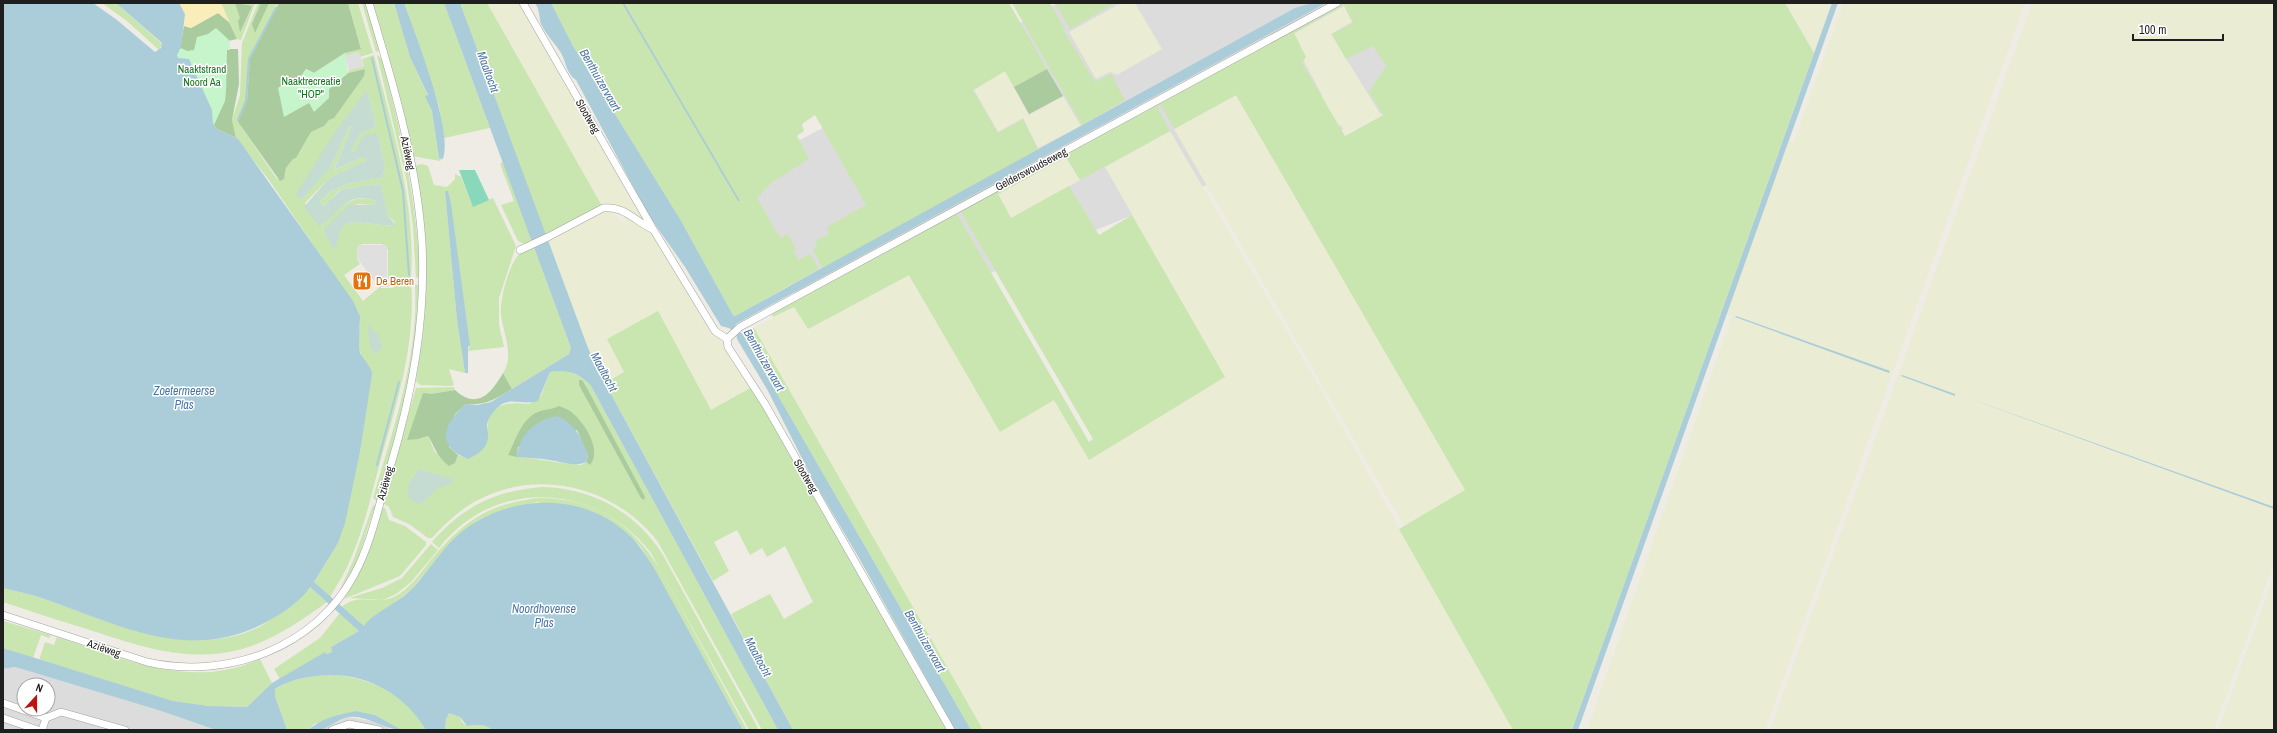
<svg xmlns="http://www.w3.org/2000/svg" width="2277" height="733" viewBox="0 0 2277 733" font-family="'Archivo Narrow',sans-serif">
  <style>
    .residential { fill: #dddcdc; fill-rule: evenodd }
    .farmland { fill: #eaecd3; fill-rule: evenodd }
    .grass { fill: #c9e5b0; fill-rule: evenodd }
    .forest { fill: #aacb9e }
    .wetland { fill: #c4dcd1 }
    .sand { fill: #f9eeb9 }
    .park { fill: #c6f5cb }
    .pitch { fill: #8ad8bb }
    .parking { fill: #dfdfdf }
    .water { fill: #aacdd9 }
    .lines { fill: none; stroke-linecap: round; stroke-linejoin: round }
    .stream { stroke: #aacdd9; stroke-width: 2 }
    .minor-casing { stroke: #a3a3a3; stroke-width: 8 }
    .minor { stroke: #fff; stroke-width: 7 }
    .labels { text-anchor: middle; dominant-baseline: central; stroke-width: 3; stroke-linejoin: round; paint-order: stroke }
    .park-label { font-size: 11px; fill: #14751e; stroke: #fff }
    .street-label { font-size: 11px; fill: #1f1f1f; stroke: #fff }
    .food-label { font-size: 11px; fill: #c56008; stroke: #fff; text-anchor: start }
    .water-label { font-size: 12px; font-style: italic; fill: #4f76a0; stroke: #fff }
  </style>
  <rect width="100%" height="100%" fill="#efece6"/>
  <g class="residential">
    <polygon points="1058,3 1555,3 1462,81 821,342 734,175"/>
    <path d="M15 667 158 710 216 730H3V669ZM24 685H48V709H24Z"/>
    <polygon points="348,717 376,722 391,730 320,730"/>
  </g>
  <g class="farmland">
    <polygon points="487,3 520,3 647,221 602,206"/>
    <polygon points="1121,3 1135,3 1162,49 1117,75 1110,72 1096,79 1069,32"/>
    <polygon points="1785,3 1832,3 1814,53 1806,40"/>
    <path d="M1843 3H2025L1765 730H1587L1732 316 1727 313 1789 141 1794 142ZM1736 316 1890 371 1889 372 1735 317Z"/>
    <path d="M2032 3H2274V507L1964 398 2274 509V563L2214 730H1770ZM1902 375 1955 394 1901 376Z"/>
    <polygon points="1344,6 1352,22 1331,34 1381,115 1346,134 1341,125 1325,134 1309,103 1322,95 1290,36"/>
    <polygon points="1005,71 1029,115 1063,96 1081,126 1038,148 1023,118 998,132 974,90"/>
    <polygon points="1236,95 1465,490 1404,526 1174,129"/>
    <polygon points="1170,131 1330,405 1513,730 983,730 754,328 794,307 808,329 909,275 1000,432 1054,400 1089,459 1225,377 1105,167"/>
    <polygon points="1066,157 1080,180 1011,219 998,194"/>
    <polygon points="609,209 623,223 626,222 624,216 647,229 654,235 714,331 752,387 711,410 624,372 605,383 588,348 547,239"/>
    <polygon points="2274,575 2274,730 2218,730"/>
  </g>
  <g class="grass">
    <polygon points="102,3 116,3 162,44 159,50 127,21"/>
    <polygon points="221,3 255,3 241,40 237,39"/>
    <path d="M258 3H278L250 59 247 101 238 122 277 179 285 176 286 168 293 159 296 158 311 132 324 126 364 76V69L348 73 349 70 364 66 362 59 374 55C392 127 416 203 411 278H388V249H383V244H361L362 249H357V259L360 264 344 275 363 301 381 286V288H393V283H411C416 343 397 403 381 459 372 491 365 526 351 558 346 571 337 585 330 597L314 582 338 543 360 452 371 369C366 362 360 355 359 347 357 334 364 321 357 309L269 180 236 138 232 120 240 95 242 43ZM367 90 376 127 361 133 351 149 352 152 355 151 364 136 378 135 385 166 382 178C358 182 336 182 320 202L323 206 341 189 381 184 388 216 395 222 393 226 352 222C338 225 337 237 334 249L323 230 358 204 374 205 376 201C348 193 341 209 321 225L305 203 329 178 365 161 367 159 363 157 335 170 334 169 352 126 349 127 330 168 303 198 320 157Z"/>
    <polygon points="348,3 358,3 373,53 360,57 358,52 345,56 345,53 361,48"/>
    <polygon points="362,3 366,3 379,51 376,52"/>
    <polygon points="372,3 394,3 410,57 428,96 426,96 432,111 439,158 442,159 440,161 412,156"/>
    <polygon points="404,3 444,3 490,128 444,138 439,106"/>
    <polygon points="460,3 487,3 602,206 546,237"/>
    <polygon points="551,3 1009,3 1047,69 1014,87 1005,71 973,90 998,133 1023,119 1038,150 823,269 813,250 817,245 816,240 829,234 827,227 866,205 815,115 802,124 804,131 797,136 809,159 771,183 757,198 780,238 788,234 796,250 793,252 799,260 810,254 819,269 735,316 733,315 680,219 573,46"/>
    <polygon points="1012,3 1050,3 1065,29 1063,30 1095,82 1111,74 1125,100 1082,125"/>
    <polygon points="1055,3 1115,3 1070,29"/>
    <path d="M1342 3H1492L1493 5 1497 3H1785L1814 53 1572 730H1513L1399 529 1465 490 1236 95 1174 129 1161 105 1157 107 1170 131 1080 180 1066 157 998 194 1011 218 1069 186 1099 235 1132 215 1225 377 1089 460 1054 400 1000 432 909 275 808 329 794 307 773 317 771 313 956 212 1089 442 1093 439 960 210ZM1344 5 1353 23 1332 34 1346 59 1373 46 1386 66 1369 92 1383 115 1345 136 1302 63 1306 57 1294 33Z"/>
    <path d="M377 55 382 59C401 134 417 198 420 276L416 278 413 226 407 182Z"/>
    <polygon points="503,162 531,237 532,242 524,244 518,241 501,205 514,201 500,164"/>
    <polygon points="422,164 428,166 434,185 447,187 455,179 455,174 461,177 473,206 493,198 516,246 499,298 499,325 504,347 468,351 470,345 448,191 445,191 457,320 465,373 449,369 454,385 451,386 420,385 416,381 423,333 426,281 414,166"/>
    <path d="M533 245 571 348 569 354 512 389 503 373C515 355 503 334 501 314 500 298 509 264 520 253 523 249 529 247 533 245Z"/>
    <path d="M415 284 419 286 415 347 401 419 377 501 373 498C393 429 419 357 415 284Z"/>
    <polygon points="658,311 711,410 752,387 948,730 793,730 731,614 770,594 784,619 813,602 785,546 767,557 762,548 750,555 737,530 714,542 729,571 713,581 605,383 624,372 607,339"/>
    <polygon points="754,328 983,730 971,730 742,333"/>
    <path d="M562 370C575 372 582 377 591 386L778 730H762L658 542C617 488 540 467 478 500 460 509 446 523 432 538H428L409 524 393 517 389 507 383 503 416 388 454 387 455 390 431 394 407 439H418L428 436 435 452 455 463 458 455 468 459 488 436C485 405 503 401 529 404L541 396 550 372ZM551 410 582 423 590 465 586 462 581 465 569 464 508 455C519 432 524 414 551 410Z"/>
    <path d="M542 487C592 488 636 512 663 555L759 730H749L651 553C597 483 495 476 439 548L432 542C464 506 494 491 542 487Z"/>
    <path d="M539 498C594 498 631 523 660 569L747 730H743L641 547 628 534 611 522 537 502 502 510 479 520 457 536 411 590 364 626 342 607C357 592 378 606 396 596 410 588 420 574 430 561 463 522 486 504 539 498Z"/>
    <polygon points="373,505 375,506 357,562 336,598 353,561"/>
    <polygon points="381,507 385,508 389,520 405,526 426,542 426,545 400,576 344,599 363,564"/>
    <polygon points="431,544 438,550 411,582 396,594 383,600 349,598 382,588 402,578"/>
    <path d="M310 587 327 602C301 621 273 640 242 649 190 664 139 646 90 630 61 621 32 612 3 602V588C19 592 35 595 50 601 117 624 186 659 257 628 272 621 295 598 310 587Z"/>
    <polygon points="340,613 359,631 331,647 332,652 327,654 325,652 280,679 274,669 320,638"/>
    <polygon points="3,621 51,635 49,638 41,635 33,658 3,648"/>
    <path d="M57 637C123 658 191 691 260 659L272 683 247 707 209 706 173 701 39 660 45 642 54 645Z"/>
    <path d="M326 674C370 678 403 690 426 730H402L375 715 356 711 314 724 308 730H287L275 696V689C290 679 309 677 326 674Z"/>
    <path d="M449 713 460 717 462 722 467 726C476 725 485 723 492 730H445L446 719Z"/>
  </g>
  <g class="forest">
    <polygon points="235,3 252,6 240,32 238,21 240,18"/>
    <polygon points="261,3 269,3 255,33 252,24"/>
    <polygon points="279,3 348,3 361,49 345,53 314,73 306,69 302,75 278,88 329,89 348,73 365,69 364,76 334,118 329,120 324,126 311,132 296,158 293,159 286,168 284,179 280,181 238,122 247,101 250,59"/>
    <polygon points="218,13 229,22 237,39 196,48 195,51 187,51 180,49 184,26 191,28"/>
    <polygon points="227,49 238,49 239,84 232,120 236,138 217,129 213,124"/>
    <polygon points="1047,69 1063,96 1029,114 1014,87"/>
    <path d="M503 373 512 389C497 398 485 406 466 404L455 414 449 447 458 455 455 463 449 466C437 457 435 447 428 436L418 439 407 440 423 393 431 394 455 390C477 410 491 394 503 373Z"/>
    <polygon points="579,380 582,380 588,390 645,497 644,500 641,498 579,385"/>
    <path d="M559 406C562 407 567 409 570 411 583 420 603 450 590 465L586 462 588 456 577 430 518 447 517 457 508 455C515 441 522 418 538 412 545 409 551 410 559 406Z"/>
  </g>
  <g class="wetland">
    <path d="M367 90 376 127 361 133 351 149 352 152 355 151 363 136 376 133 378 135 385 166 382 178C358 182 335 182 320 202L323 206 342 189 381 184 388 216 395 224 394 226 352 222C336 226 341 238 334 250L323 230 349 205H374L376 201C344 190 341 214 319 226L304 207 329 178 365 161 367 159 363 157 334 170 352 126 349 127 330 168 303 198 300 199 296 194 333 135Z"/>
    <polygon points="368,325 378,334 382,346 376,355 370,346"/>
    <path d="M419 469 448 478 454 477 451 484 437 489 422 503 417 504 409 498C405 486 412 479 419 469Z"/>
  </g>
  <polygon class="sand" points="179,3 221,3 229,22 218,13 191,28 184,26 185,14"/>
  <g class="park">
    <polygon points="216,28 229,40 230,50 227,50 226,91 225,101 214,125 176,55 181,48 187,51 194,50 197,37 208,34"/>
    <polygon points="345,53 348,73 329,89 329,98 314,112 309,103 284,117 278,88 302,75 306,69 314,73"/>
  </g>
  <polygon class="pitch" points="459,170 475,170 489,200 473,207"/>
  <g class="parking">
    <polygon points="359,52 364,66 349,70 345,56"/>
    <polygon points="358,245 387,245 387,277 393,278 392,287 379,287 357,258"/>
    <polygon points="20,716 36,722 35,726 18,720"/>
  </g>
  <g class="water">
    <path d="M3 3H93L117 20 155 52 161 48 162 43 116 3H179L185 14 181 47 177 55 178 58 189 59 212 110 213 124 217 129 238 139 353 301 360 316 359 346 360 353 371 369 372 374 360 452 345 523 338 543 314 582 364 626C370 615 401 601 412 589 430 570 443 546 464 530 512 494 582 492 628 534 639 544 646 556 654 568L743 730H492C485 723 476 725 467 726L460 717 449 713 446 719 445 730H426C402 689 356 668 309 677 298 679 285 682 275 689V696L287 730H216L158 710 15 667 3 669V648L173 701 209 706 247 707 272 683 325 652 327 654 332 652 331 647 359 631 310 587C302 600 283 613 270 620 194 664 124 627 50 601 35 595 19 592 3 588Z"/>
    <path d="M394 3H404C415 34 454 131 443 159L439 158 432 111 425 96 428 95 410 57Z"/>
    <path d="M444 3H460L588 348 605 383 793 730H778L591 386C579 373 568 369 550 372L538 401C525 405 515 399 504 403 497 406 488 417 487 425 487 427 488 431 488 434 489 447 479 454 468 459 434 446 444 423 466 404L477 405 491 402 569 354 571 348Z"/>
    <path d="M535 3H551L573 46 680 219 733 315 735 316 1295 8 1312 3H1326L736 324 734 328 739 333H742L971 730H955L859 558 813 480 768 391 737 339C737 330 729 328 721 326L685 267 649 216 576 80C565 72 567 63 561 53 555 43 546 35 541 24 539 17 540 10 535 3Z"/>
    <polygon points="622,3 624,3 740,201 738,201"/>
    <polygon points="1832,3 1838,3 1578,730 1572,730"/>
    <polygon points="445,191 448,191 451,204 470,345 468,347 468,373 465,373 457,320"/>
    <polygon points="1736,316 1890,371 1889,373 1735,317"/>
    <polygon points="1902,375 1955,394 1955,396 1901,376"/>
    <polygon points="1965,397 2274,507 2274,509"/>
    <path d="M558 416C576 425 582 438 588 456L586 462C574 468 561 461 549 460 538 458 527 458 517 457 519 435 536 419 558 416Z"/>
    <path d="M356 711 375 715 402 730C383 730 368 715 349 717 338 719 330 727 320 730 317 731 312 730 308 730 322 718 338 715 356 711Z"/>
  </g>
  <g class="lines">
    <g class="stream">
      <polyline points="372,58 403,191 409,275"/>
      <polyline points="238,120 246,101 249,59 276,8"/>
      <polyline points="377,465 399,382"/>
    </g>
    <defs>
      <g id="minor">
        <polyline points="523,3 653,229 715,331 727,339"/>
        <path d="M520 250 548 237 603 208C623 205 635 221 652 229"/>
        <polyline points="727,339 740,327 1337,3"/>
        <polyline points="727,339 728,347 765,404 951,730"/>
        <path d="M3 615 147 662C227 680 315 648 354 575 372 542 379 503 390 468 412 394 426 321 422 243 417 162 392 80 369 3"/>
        <polyline points="3,703 46,718"/>
        <polyline points="3,718 38,730"/>
        <polyline points="42,730 46,718 61,712 125,730"/>
        <polyline points="332,730 349,724 379,730"/>
      </g>
    </defs>
    <use href="#minor" class="minor-casing"/>
    <use href="#minor" class="minor"/>
  </g>
  <defs>
    <symbol id="restaurant-square" viewBox="-11 -11 22 22"><rect x="-9" y="-9" width="18" height="18" rx="4" fill="#e8710a" stroke="#fff"/><path d="M-5-6h1v4h1v-4h1v4h1v-4h1v5L-1.5 .5V6h-2V.5L-5-1ZM5-6V6H3V1.5H1.5Q1.5-4 5-6Z" fill="#fff"/></symbol>
  </defs>
  <g fill-rule="evenodd">
    <use href="#restaurant-square" x="351" y="270" width="22" height="22"/>
  </g>
  <g class="labels">
    <g class="park-label">
      <text x="202" y="69">Naaktstrand<tspan x="202" dy="13">Noord Aa</tspan></text>
      <text x="311" y="81">Naaktrecreatie<tspan x="311" dy="13">"HOP"</tspan></text>
    </g>
    <g class="street-label">
      <text transform="translate(588 116) rotate(60)">Slootweg</text>
      <text transform="translate(408 153) rotate(78)">Aziëweg</text>
      <text transform="translate(1031 169) rotate(-28)">Gelderswoudseweg</text>
      <text transform="translate(806 476) rotate(60)">Slootweg</text>
      <text transform="translate(385 483) rotate(-74)">Aziëweg</text>
      <text transform="translate(104 648) rotate(19)">Aziëweg</text>
    </g>
    <g class="food-label">
      <text x="376" y="281">De Beren</text>
    </g>
    <g class="water-label">
      <text transform="translate(488 72) rotate(70)">Maaltocht</text>
      <text transform="translate(600 80) rotate(60)">Benthuizervaart</text>
      <text transform="translate(764 360) rotate(60)">Benthuizervaart</text>
      <text transform="translate(604 372) rotate(62)">Maaltocht</text>
      <text x="184" y="391">Zoetermeerse<tspan x="184" dy="14">Plas</tspan></text>
      <text x="544" y="609">Noordhovense<tspan x="544" dy="14">Plas</tspan></text>
      <text transform="translate(925 641) rotate(60)">Benthuizervaart</text>
      <text transform="translate(758 657) rotate(62)">Maaltocht</text>
    </g>
  </g>
  <rect width="2277" height="733" fill="none" stroke="#1f1f1f" stroke-width="8"/>
  <g transform="translate(36 697) rotate(21)"><circle r="19" fill="#ffffff" stroke="#a5a5a5"/>
  <path d="M0-3L7 15L0 10L-7 15Z" fill="#be1310"/>
  <text y="-6" font-size="11" font-weight="bold" text-anchor="middle" fill="#1f1f1f">N</text>
  </g>
  <path d="M2133 34v6h90v-6" fill="none" stroke="#1f1f1f" stroke-width="2"/>
  <text x="2139" y="34" font-size="12" fill="#1f1f1f" stroke="#ffffff" stroke-width="3" paint-order="stroke">100 m</text>
</svg>
